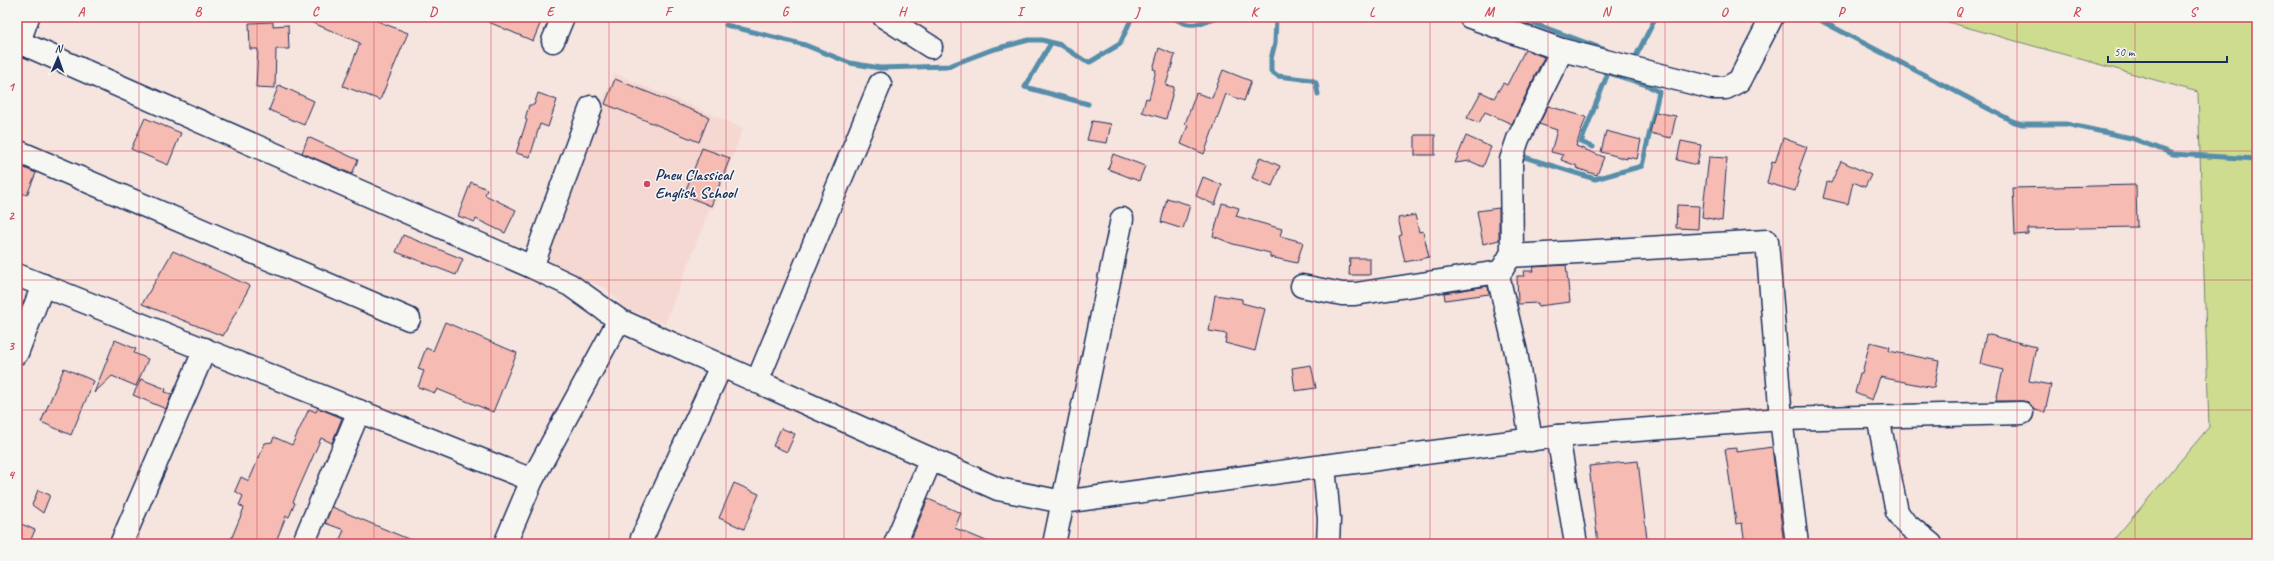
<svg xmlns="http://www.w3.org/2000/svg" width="2274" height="561" viewBox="0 0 2274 561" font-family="Caveat,sans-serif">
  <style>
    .built { fill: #f6d8d2 }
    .green { fill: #cedc8f; stroke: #748676 }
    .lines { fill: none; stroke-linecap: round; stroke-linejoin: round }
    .stream { stroke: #578eaa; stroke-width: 5 }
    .building { fill: #f6bbb2; stroke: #1b2f5e }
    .minor-casing { stroke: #1b2f5e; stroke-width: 25 }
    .minor { stroke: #f6f6f2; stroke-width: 22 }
    .grid { fill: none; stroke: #d1495b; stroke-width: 1; stroke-opacity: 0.55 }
    .poi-dot { fill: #d1495b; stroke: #f6f6f2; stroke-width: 1.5 }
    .labels { text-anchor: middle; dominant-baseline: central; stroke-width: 3; stroke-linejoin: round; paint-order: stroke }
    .poi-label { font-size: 16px; font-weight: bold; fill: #1b2f5e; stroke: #f6f6f2; text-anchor: start }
    .neatline { fill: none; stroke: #d1495b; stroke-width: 1.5 }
    .grid-label { font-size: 13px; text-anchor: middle; font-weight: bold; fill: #d1495b }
  </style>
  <rect width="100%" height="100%" fill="#f6e4df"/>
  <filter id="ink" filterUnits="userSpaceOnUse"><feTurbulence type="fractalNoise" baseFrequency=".025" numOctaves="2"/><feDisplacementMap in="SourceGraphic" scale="8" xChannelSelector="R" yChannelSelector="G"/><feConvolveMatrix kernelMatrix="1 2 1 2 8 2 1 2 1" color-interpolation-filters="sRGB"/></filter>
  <g filter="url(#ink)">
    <polygon class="built" points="614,73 743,128 714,209 710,208 665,324 621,307 616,297 606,289 540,260"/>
    <polygon class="green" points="1930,17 2257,17 2257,544 2110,544 2209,427 2198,92"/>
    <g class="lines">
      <g class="stream">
        <path d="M1172 17C1193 30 1197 23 1218 17"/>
        <polyline points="1276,17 1275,43 1271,59 1271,71 1278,76 1312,80 1316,83 1318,94"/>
        <polyline points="1814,17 2012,121 2022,124 2066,124 2131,138 2173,154 2257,159"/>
        <polyline points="1522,19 1606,50"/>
        <polyline points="726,25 805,45 850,63 880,68 949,66 991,50 1029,40 1042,40 1061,45 1085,61 1090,62 1120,44 1132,17"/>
        <polyline points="1051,43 1025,87 1088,104"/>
        <polyline points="1633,62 1656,17"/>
        <polyline points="1593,147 1581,142 1608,73"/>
        <polyline points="1518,155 1595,179 1642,166 1659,92 1647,85 1606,72"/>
      </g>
    </g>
    <g class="building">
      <polygon points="299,17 367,17 408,33 380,100 343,86 360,43"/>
      <polygon points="477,17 543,17 533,41"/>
      <polygon points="273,22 273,26 288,25 289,49 276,49 275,88 256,87 258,49 250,49 249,23"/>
      <polygon points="1159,48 1175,55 1166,85 1174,87 1166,119 1142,112 1146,98 1149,99 1156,70 1153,69"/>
      <polygon points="1525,50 1544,57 1512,124 1485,112 1479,123 1467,118 1481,92 1494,98 1503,83 1507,85"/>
      <polygon points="1223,70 1251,81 1244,101 1226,94 1204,154 1181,144 1188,125 1185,124 1196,93 1212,98"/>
      <polygon points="615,79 709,117 699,142 605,104"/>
      <polygon points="279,85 314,101 304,125 269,110"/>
      <polygon points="538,93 557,100 548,127 540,124 530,157 516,153 527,120 525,119 529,105 534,105"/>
      <polygon points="1548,106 1586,117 1576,146 1604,157 1597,175 1576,168 1577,166 1561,160 1563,155 1551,152 1557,130 1539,124"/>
      <polygon points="1655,112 1676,116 1671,138 1650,133"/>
      <polygon points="145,118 181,133 168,165 131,149"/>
      <polygon points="1092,121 1111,124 1107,143 1087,140"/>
      <polygon points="1606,131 1641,140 1637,159 1627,157 1627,159 1601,152"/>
      <rect x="1415" y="135" width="20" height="20"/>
      <polygon points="1466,136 1491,147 1483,167 1470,161 1455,163"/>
      <polygon points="308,137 358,160 352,174 302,153"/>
      <polygon points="1783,138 1807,147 1799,169 1801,170 1795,191 1767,183 1772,162 1775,163"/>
      <polygon points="1681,141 1701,145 1697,165 1677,160"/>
      <polygon points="702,148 730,158 711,206 684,195"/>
      <polygon points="1113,154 1145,166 1139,181 1108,169"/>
      <polygon points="1260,157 1280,166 1272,186 1252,178"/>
      <polygon points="1709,157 1727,158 1722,221 1702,217"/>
      <polygon points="1841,161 1871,175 1865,187 1853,182 1848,204 1823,198 1827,182 1831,183"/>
      <polygon points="17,165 36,173 27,195 17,191"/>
      <polygon points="1203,177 1222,185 1215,205 1196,196"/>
      <polygon points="471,182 487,189 485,195 516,210 505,233 476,219 475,222 458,216"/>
      <polygon points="2136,185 2137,227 2028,229 2028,234 2015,235 2013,188"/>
      <polygon points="1167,198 1190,205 1183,229 1161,222"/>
      <polygon points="1222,203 1239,208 1236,216 1282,229 1280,236 1303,242 1297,263 1270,257 1270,253 1233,244 1213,236"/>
      <polygon points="1677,205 1699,206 1698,229 1676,228"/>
      <polygon points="1499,208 1499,240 1483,244 1477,211"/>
      <polygon points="1415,215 1419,232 1423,231 1429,257 1405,262 1399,236 1402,235 1398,218"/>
      <polygon points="403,235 463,259 456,275 396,252"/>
      <polygon points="173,251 250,286 223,336 142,304"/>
      <polygon points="1350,258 1370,258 1370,275 1349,275"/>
      <polygon points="1566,265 1570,302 1538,306 1538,303 1518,304 1517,276 1524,276 1523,271 1534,271 1533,267"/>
      <polygon points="1488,286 1489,294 1445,300 1444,293"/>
      <polygon points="1215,295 1242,299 1242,303 1265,309 1255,351 1225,343 1227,334 1209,331"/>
      <polygon points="445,322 517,353 493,412 437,389 435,393 418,387 424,371 418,369 426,348 433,351"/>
      <polygon points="1986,334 2036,347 2029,381 2051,385 2045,412 2034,410 2028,402 2022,401 1996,401 2003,370 1980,364"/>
      <polygon points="115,340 136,349 134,353 148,359 136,386 112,376 94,393"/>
      <polygon points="1870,342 1890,347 1889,351 1939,361 1934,388 1880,377 1872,400 1855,393 1860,373 1862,373"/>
      <polygon points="1311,365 1316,388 1295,391 1292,368"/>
      <polygon points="64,368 94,381 71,435 41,422"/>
      <polygon points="141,379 166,389 165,392 172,394 166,409 133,395"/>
      <polygon points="318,408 342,418 332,443 321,438 293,502 295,503 289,517 286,516 275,544 229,544 244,508 239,505 243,496 235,491 241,477 249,481 265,443 272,442 274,437 292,445 309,409 316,412"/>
      <polygon points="781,428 795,434 787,452 773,446"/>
      <polygon points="1772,447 1784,544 1745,544 1742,523 1736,524 1735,515 1725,449 1737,448 1737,452"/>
      <polygon points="1638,461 1647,539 1598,544 1589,466"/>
      <polygon points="734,483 759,494 744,529 719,518"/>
      <polygon points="38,490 50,495 43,513 32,505"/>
      <polygon points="928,499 961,513 955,528 993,544 909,544"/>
      <polygon points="332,507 420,544 338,544 344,530 325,523"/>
      <polygon points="17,522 35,530 29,544 17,544"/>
    </g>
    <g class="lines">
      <defs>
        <g id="minor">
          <polyline points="884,17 931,47"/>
          <polyline points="1470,17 1562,50 1712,88 1726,88 1739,81 1772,17"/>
          <polyline points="553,41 563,17"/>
          <polyline points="19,42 532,267 570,285 619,320 532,480 505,544"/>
          <polyline points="17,47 28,17"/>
          <polyline points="17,151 409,319"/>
          <polyline points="1510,256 1767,241 1781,419 1797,544"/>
          <polyline points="532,267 591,107"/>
          <polyline points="17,275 532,480"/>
          <polyline points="1302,286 1342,294 1355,294 1499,272"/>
          <polyline points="619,320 998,489 1063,502 1324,466 1558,436 1781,419 2022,413"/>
          <polyline points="17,353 43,285"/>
          <polyline points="757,382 880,84"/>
          <polyline points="1878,417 1897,512 1905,523 1931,544"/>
          <polyline points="1558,436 1576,544"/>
          <polyline points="1531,440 1516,352 1498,276 1512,253 1511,160 1518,139 1562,50"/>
          <polyline points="1324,466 1329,519 1328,544"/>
          <polyline points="642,538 721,366"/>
          <polyline points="121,544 205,349"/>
          <polyline points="303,544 359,411"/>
          <polyline points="895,544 931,459"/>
          <polyline points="1054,544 1122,219"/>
        </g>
      </defs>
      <use href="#minor" class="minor-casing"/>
      <use href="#minor" class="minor"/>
    </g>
  </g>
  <path class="grid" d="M139 17V544M257 17V544M374 17V544M491 17V544M609 17V544M726 17V544M844 17V544M961 17V544M1078 17V544M1196 17V544M1313 17V544M1430 17V544M1548 17V544M1665 17V544M1783 17V544M1900 17V544M2017 17V544M2135 17V544M17 151H2257M17 280H2257M17 410H2257"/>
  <circle class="poi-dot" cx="647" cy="184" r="4"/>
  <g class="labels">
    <g class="poi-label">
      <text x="655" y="175">Pneu Classical<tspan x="655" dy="18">English School</tspan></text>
    </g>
  </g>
  <rect width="2274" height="561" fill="none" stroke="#f6f6f2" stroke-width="44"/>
  <g transform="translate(58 58) rotate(2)" stroke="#f6f6f2" stroke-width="3" paint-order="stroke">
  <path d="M0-3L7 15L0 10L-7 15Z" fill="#1b2f5e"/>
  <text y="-6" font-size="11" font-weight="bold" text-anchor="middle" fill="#1b2f5e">N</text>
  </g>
  <path d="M2108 56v6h119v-6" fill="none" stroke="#1b2f5e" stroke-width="2"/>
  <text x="2114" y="56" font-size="12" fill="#1b2f5e" stroke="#f6f6f2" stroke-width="3" paint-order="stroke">50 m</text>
  <rect x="22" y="22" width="2230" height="517" class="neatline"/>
  <g class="grid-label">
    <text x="81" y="16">A</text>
    <text x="198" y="16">B</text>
    <text x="315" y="16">C</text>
    <text x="433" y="16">D</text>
    <text x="550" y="16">E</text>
    <text x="668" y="16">F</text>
    <text x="785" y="16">G</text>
    <text x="902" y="16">H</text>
    <text x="1020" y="16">I</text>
    <text x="1137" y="16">J</text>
    <text x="1254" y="16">K</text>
    <text x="1372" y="16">L</text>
    <text x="1489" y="16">M</text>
    <text x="1606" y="16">N</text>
    <text x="1724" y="16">O</text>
    <text x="1841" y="16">P</text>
    <text x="1959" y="16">Q</text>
    <text x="2076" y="16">R</text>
    <text x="2193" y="16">S</text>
    <text x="11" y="91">1</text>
    <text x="11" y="220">2</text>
    <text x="11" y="350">3</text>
    <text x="11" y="479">4</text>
  </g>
</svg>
